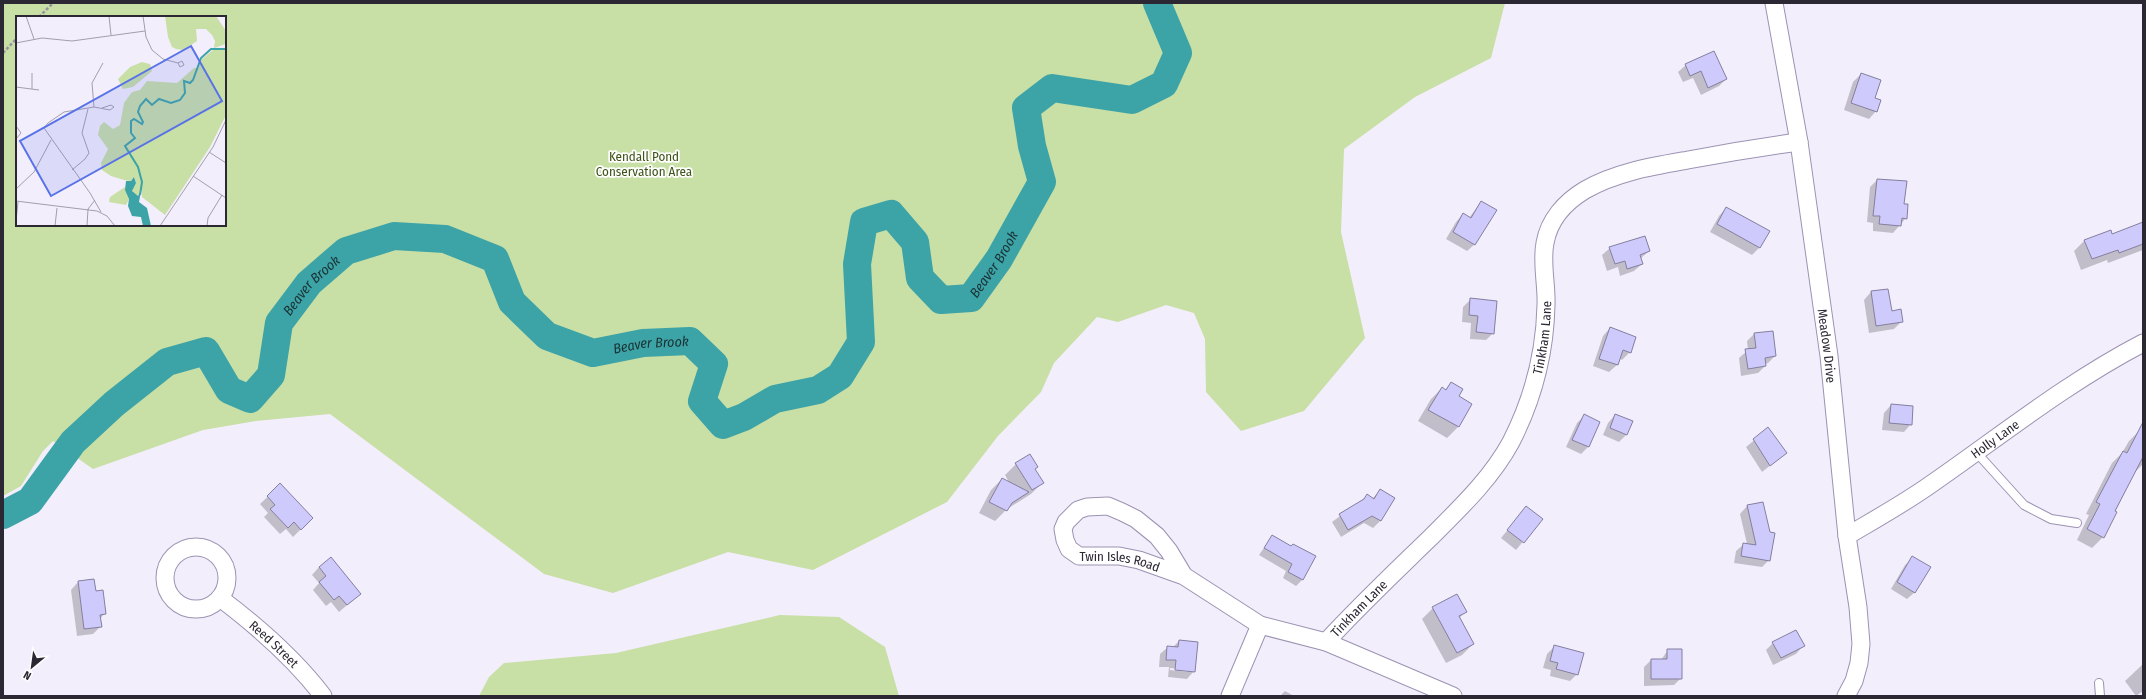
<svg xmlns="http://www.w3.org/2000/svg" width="2146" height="699" viewBox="0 0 2146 699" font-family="'Fira Sans Condensed',sans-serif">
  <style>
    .green { fill: #c8dfa6; fill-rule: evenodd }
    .shadow { fill: #0003; fill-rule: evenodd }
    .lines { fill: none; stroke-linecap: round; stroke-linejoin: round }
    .river { stroke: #3ca3a7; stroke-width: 28 }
    .building { fill: #cfcafc; stroke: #837f9f }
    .service-casing { stroke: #9c92b2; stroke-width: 10 }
    .minor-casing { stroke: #9c92b2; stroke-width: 19 }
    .path { stroke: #9792a0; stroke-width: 2.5; stroke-dasharray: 3 2; stroke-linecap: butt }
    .service { stroke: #fff; stroke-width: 8 }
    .minor { stroke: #fff; stroke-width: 17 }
    .labels { text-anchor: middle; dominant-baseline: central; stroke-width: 3.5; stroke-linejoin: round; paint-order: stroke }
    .park-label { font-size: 13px; fill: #3e5216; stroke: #fefefe }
    .street-label { font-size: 13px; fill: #2b2733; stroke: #fefefe }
    .water-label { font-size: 14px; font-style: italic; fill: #1b3233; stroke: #fefefe }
    .inset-river { fill: none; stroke: #3ca3a7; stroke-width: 2 }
    .inset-road { fill: none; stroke: #a39eac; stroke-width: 1 }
    .view { fill: #5872e8; fill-opacity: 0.15; stroke: #5872e8; stroke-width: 2 }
    .inset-edge { fill: none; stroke: #2b2733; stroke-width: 2 }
  </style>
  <rect width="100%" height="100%" fill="#f3eefc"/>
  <g class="green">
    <path d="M3 3H1505L1491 58 1415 97 1344 149 1341 232 1365 338 1304 411 1241 431 1206 392 1205 339 1194 313 1166 305 1118 322 1097 317 1054 363 1041 392 998 436 947 502 813 570 728 552 613 593 544 574 330 414 256 421 203 430 93 469 53 441 43 451 21 486 3 496ZM17 17H225V225H17Z"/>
    <polygon points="780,615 839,617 885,647 899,696 479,696 489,677 504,663 616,653"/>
  </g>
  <g class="shadow">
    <polygon points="1686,65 1726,79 1719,86 1701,95 1693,78 1683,82 1678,72"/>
    <polygon points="1861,74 1874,98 1876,111 1869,119 1844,110 1853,82"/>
    <polygon points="1877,180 1903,205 1906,218 1893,233 1873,231 1873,223 1867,222 1870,187"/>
    <polygon points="1481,202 1475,244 1467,251 1446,239 1456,222 1463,214 1469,218"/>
    <polygon points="1726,208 1760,247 1752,255 1710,232 1719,216"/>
    <polygon points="2143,223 2143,250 2108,263 2107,260 2081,270 2074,251 2085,240 2111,235"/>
    <polygon points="1610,248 1649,251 1640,259 1642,264 1634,271 1620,276 1618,267 1607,271 1602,255"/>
    <polygon points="1887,290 1891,312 1902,321 1894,329 1869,333 1864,300 1871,292"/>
    <polygon points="1471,299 1493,333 1486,340 1470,339 1471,323 1462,322 1463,307"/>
    <polygon points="1610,328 1630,352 1622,360 1619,358 1617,365 1609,372 1593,366 1603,336"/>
    <polygon points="1772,332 1775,356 1768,363 1765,364 1765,366 1758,373 1741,376 1739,358 1748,350 1747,341 1754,334"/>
    <polygon points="1451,383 1457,396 1471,405 1458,427 1447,438 1418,421 1431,399 1442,388 1445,390"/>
    <polygon points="1891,405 1911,424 1904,432 1882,430 1884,413"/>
    <polygon points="1615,415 1626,435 1619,442 1603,435 1608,423"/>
    <polygon points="1584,416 1588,447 1581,454 1566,447 1577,423"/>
    <polygon points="1768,429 1786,453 1762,472 1746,447"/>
    <polygon points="2140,430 2143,432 2143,464 2134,473 2103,537 2092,548 2077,540 2089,515 2086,514 2112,463 2122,453 2129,441"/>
    <polygon points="1016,464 1034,469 1042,483 1031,494 1007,509 995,521 979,513 991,490 1002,479 1010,484 1005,475"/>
    <polygon points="280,485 312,518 293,537 286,529 280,534 264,517 268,513 260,504"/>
    <polygon points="1380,490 1394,498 1380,521 1373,528 1364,523 1341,537 1332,522 1367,496 1372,499"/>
    <polygon points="1762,503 1769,560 1762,567 1734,563 1736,551 1744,544 1747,544 1740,514 1747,506"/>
    <polygon points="1526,508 1541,520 1516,550 1501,538"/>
    <polygon points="1272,536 1290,547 1302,580 1296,586 1283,578 1286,571 1259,555"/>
    <polygon points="1913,558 1915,592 1907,599 1891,589 1905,565"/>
    <polygon points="319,567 360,594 339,612 331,602 326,606 313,590 319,583 312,575"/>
    <polygon points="94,580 95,592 105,613 100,619 101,626 93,634 77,636 71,590 78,582"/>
    <polygon points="1433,608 1466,612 1459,618 1473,644 1462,655 1446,663 1422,619"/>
    <path d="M1179 641 1194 671 1187 679 1168 677 1169 667H1159L1160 654 1168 647H1173ZM1170 668 1189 670V672L1170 670Z"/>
    <polygon points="1773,643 1803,646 1796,654 1773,665 1766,650"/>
    <polygon points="1555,646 1577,674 1570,681 1550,676 1551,670 1543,668 1547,654"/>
    <polygon points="1668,650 1681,678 1674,685 1644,686 1644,667 1651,660 1661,660"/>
    <polygon points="2143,664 2143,691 2136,696 2125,681"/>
    <polygon points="1285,691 1294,696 1280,696"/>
  </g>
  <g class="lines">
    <path class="river" id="s1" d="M3 515 30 501 73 442 114 404 167 362 206 351 229 390 250 399 271 375 279 323 309 283 346 251 394 236 445 239 495 259 512 302 547 336 593 353 643 343 690 341 714 364 702 401 723 425 744 417 775 399 818 390 840 376 861 342 857 264 864 222 891 214 915 242 920 278 941 300 971 298 999 259 1042 182 1032 146 1026 108 1052 88 1132 100 1164 84 1178 53 1157 3"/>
  </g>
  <g class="building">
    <polygon points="1714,51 1727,79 1708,88 1701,71 1690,76 1685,64"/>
    <polygon points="1861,73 1881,80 1875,98 1881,100 1877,112 1851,103"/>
    <polygon points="1877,179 1907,181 1904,204 1908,204 1907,219 1902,218 1901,226 1879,224 1880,216 1873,216"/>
    <polygon points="1481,201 1497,210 1475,245 1453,232 1463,213 1471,218"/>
    <polygon points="1726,207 1770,231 1760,248 1717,224"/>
    <polygon points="2143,222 2143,244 2119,253 2118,250 2092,259 2084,240 2111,230 2112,234"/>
    <polygon points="1645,236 1650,251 1640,255 1643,264 1627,269 1625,261 1615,264 1609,247"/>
    <polygon points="1888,289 1892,311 1901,309 1903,322 1876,326 1871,291"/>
    <polygon points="1470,298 1497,301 1494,334 1476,332 1478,316 1469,315"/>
    <polygon points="1610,327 1636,337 1631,353 1623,350 1618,365 1599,359"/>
    <polygon points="1773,331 1776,356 1765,358 1766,366 1748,369 1745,349 1756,348 1754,333"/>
    <polygon points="1451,382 1463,389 1459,396 1472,404 1459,427 1428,410 1442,387 1446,390"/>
    <polygon points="1891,404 1913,406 1912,425 1889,423"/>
    <polygon points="1584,414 1600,422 1589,447 1572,440"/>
    <polygon points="1615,414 1633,421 1627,435 1610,428"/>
    <polygon points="2143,422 2143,457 2115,511 2117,512 2104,538 2087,529 2100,504 2096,502 2123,451 2127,453"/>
    <polygon points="1768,427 1787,453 1770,466 1753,439"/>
    <polygon points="1030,454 1038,467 1035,469 1044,483 1032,490 1015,463"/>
    <polygon points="1002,478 1029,492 1012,503 1007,511 989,502"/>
    <polygon points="280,483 313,518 301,530 294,522 288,528 270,509 275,505 267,496"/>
    <polygon points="1380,489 1395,498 1381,521 1372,516 1348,530 1339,514 1364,499 1367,494 1374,499"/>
    <polygon points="1763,502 1770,532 1775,533 1770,561 1741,556 1743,543 1756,545 1747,505"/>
    <polygon points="1526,506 1543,519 1524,543 1507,530"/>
    <polygon points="1272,535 1291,546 1293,544 1316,556 1303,580 1288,572 1292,564 1264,548"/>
    <polygon points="1912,556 1931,567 1915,593 1897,582"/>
    <polygon points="331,557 361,594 347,605 339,596 334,600 319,582 326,576 319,567"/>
    <polygon points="94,579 96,591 103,590 106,614 100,615 102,627 84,629 78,581"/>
    <polygon points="1457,594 1467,612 1459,616 1474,644 1457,653 1432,607"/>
    <polygon points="1796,630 1805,646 1781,658 1772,642"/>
    <polygon points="1179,640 1198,642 1195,672 1175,670 1176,660 1166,660 1167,646 1178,647"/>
    <polygon points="1554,645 1584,653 1578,675 1556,669 1558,663 1550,661"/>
    <polygon points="1667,649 1682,649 1682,679 1651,679 1651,659 1667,659"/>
  </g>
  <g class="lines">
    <defs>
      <g id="service">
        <polyline points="1976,452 2024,505 2051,519 2077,523"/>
        <polyline points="2099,683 2100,696"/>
      </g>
      <g id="minor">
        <path id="s2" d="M1774 3 1799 142 1829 356 1847 536 1858 607 1861 644 1859 663 1854 681 1846 696"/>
        <path id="s3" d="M1847 536C1874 520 1901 505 1927 487 1998 438 2066 383 2143 343"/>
        <circle cx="196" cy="578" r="31"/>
        <path id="s4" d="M1184 576 1169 551 1157 536 1136 519 1122 512 1108 506 1087 507 1078 510 1066 522 1063 529 1065 540 1069 549 1079 556H1119L1139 560 1184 576 1260 625 1326 642 1453 696"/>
        <path id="s5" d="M220 598C257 626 295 659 323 696"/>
        <path id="s6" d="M1326 642C1359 606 1394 573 1429 539 1459 509 1491 479 1511 442 1533 399 1545 353 1546 305 1547 285 1541 263 1545 243 1549 220 1565 202 1585 190 1616 172 1654 166 1688 160 1725 153 1762 147 1799 142"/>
        <polyline points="1230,696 1260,625"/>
      </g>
    </defs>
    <use href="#service" class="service-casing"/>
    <use href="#minor" class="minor-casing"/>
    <g class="path">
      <polyline points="39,17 53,3"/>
      <polyline points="3,53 17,38"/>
    </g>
    <use href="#service" class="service"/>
    <use href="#minor" class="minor"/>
  </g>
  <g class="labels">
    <g class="park-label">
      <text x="644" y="156">Kendall Pond<tspan x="644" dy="15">Conservation Area</tspan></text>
    </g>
    <g class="street-label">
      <text stroke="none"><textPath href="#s6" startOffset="383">Tinkham Lane</textPath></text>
      <text stroke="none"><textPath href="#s2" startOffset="347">Meadow Drive</textPath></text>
      <text stroke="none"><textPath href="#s3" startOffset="177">Holly Lane</textPath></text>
      <text stroke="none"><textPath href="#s4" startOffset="236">Twin Isles Road</textPath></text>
      <text stroke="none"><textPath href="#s6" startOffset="47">Tinkham Lane</textPath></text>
      <text stroke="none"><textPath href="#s5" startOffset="71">Reed Street</textPath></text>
    </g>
    <g class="water-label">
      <text stroke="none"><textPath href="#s1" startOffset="1512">Beaver Brook</textPath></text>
      <text stroke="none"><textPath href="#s1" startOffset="470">Beaver Brook</textPath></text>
      <text stroke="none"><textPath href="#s1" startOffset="877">Beaver Brook</textPath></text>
    </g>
  </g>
  <g transform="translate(16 16)">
    <rect width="210" height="210" fill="#f3eefc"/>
    <path d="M149 0H200L210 15V28L198 32 199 25 196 19 190 13H180L181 25 167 34 160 33 156 31 152 21ZM197 34H210V99L194 131 149 199 126 181V174L122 180 117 178 116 173 120 167 118 161 115 165 108 164 95 160 86 154 85 147 92 133 82 119 84 110 88 106 97 113 104 109 108 87 116 76 124 74 131 65 161 67 178 52H182L186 43ZM126 46 134 48 136 55 117 71 107 73 102 63 114 51ZM109 171 113 183 110 189 93 186 94 181Z" fill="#c8dfa6"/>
    <path d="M118 161 120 167 116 175 122 180 125 175 123 186 131 192 135 210H127L125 201 116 200 112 190 113 183 109 174 110 165H115Z" fill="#3ca3a7"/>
    <path class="inset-river" d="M124 179 126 166 122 151 109 130 119 122 115 117V105L118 103 126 108 127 106 122 96 124 90 130 83 136 89 143 83 155 87 164 84 169 77 168 65 174 67 177 64 185 42 195 33H210"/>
    <path class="inset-road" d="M10 0 18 23M93 0 95 19M127 0 130 21 136 34 147 43 162 47 166 45 168 49 164 51 162 47M0 27 26 22 56 25 129 15M16 57V73M0 71 23 74M78 91 76 67 87 47M0 110 5 117 0 123M193 136 210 147M56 154 69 143 73 137 66 117 72 93M177 160 210 182M0 173 18 156 35 124M0 185 81 195 91 200 99 210M85 196 74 177 28 112 32 107 48 96 78 91 94 94 98 91 95 89 86 92M0 205 2 186M39 210 41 192M71 210 72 193 79 184M144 210 197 131 210 104M191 210 192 202 206 179"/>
    <path class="view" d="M175 30 206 85 35 180 4 125Z"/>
    <rect width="210" height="210" class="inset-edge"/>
  </g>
  <rect width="2146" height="699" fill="none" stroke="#2b2733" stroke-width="8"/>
  <g transform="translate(32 667) rotate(209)" stroke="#fefefe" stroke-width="3" paint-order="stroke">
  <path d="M0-3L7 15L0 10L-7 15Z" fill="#2b2733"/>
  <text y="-6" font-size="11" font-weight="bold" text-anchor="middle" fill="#2b2733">N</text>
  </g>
</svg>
